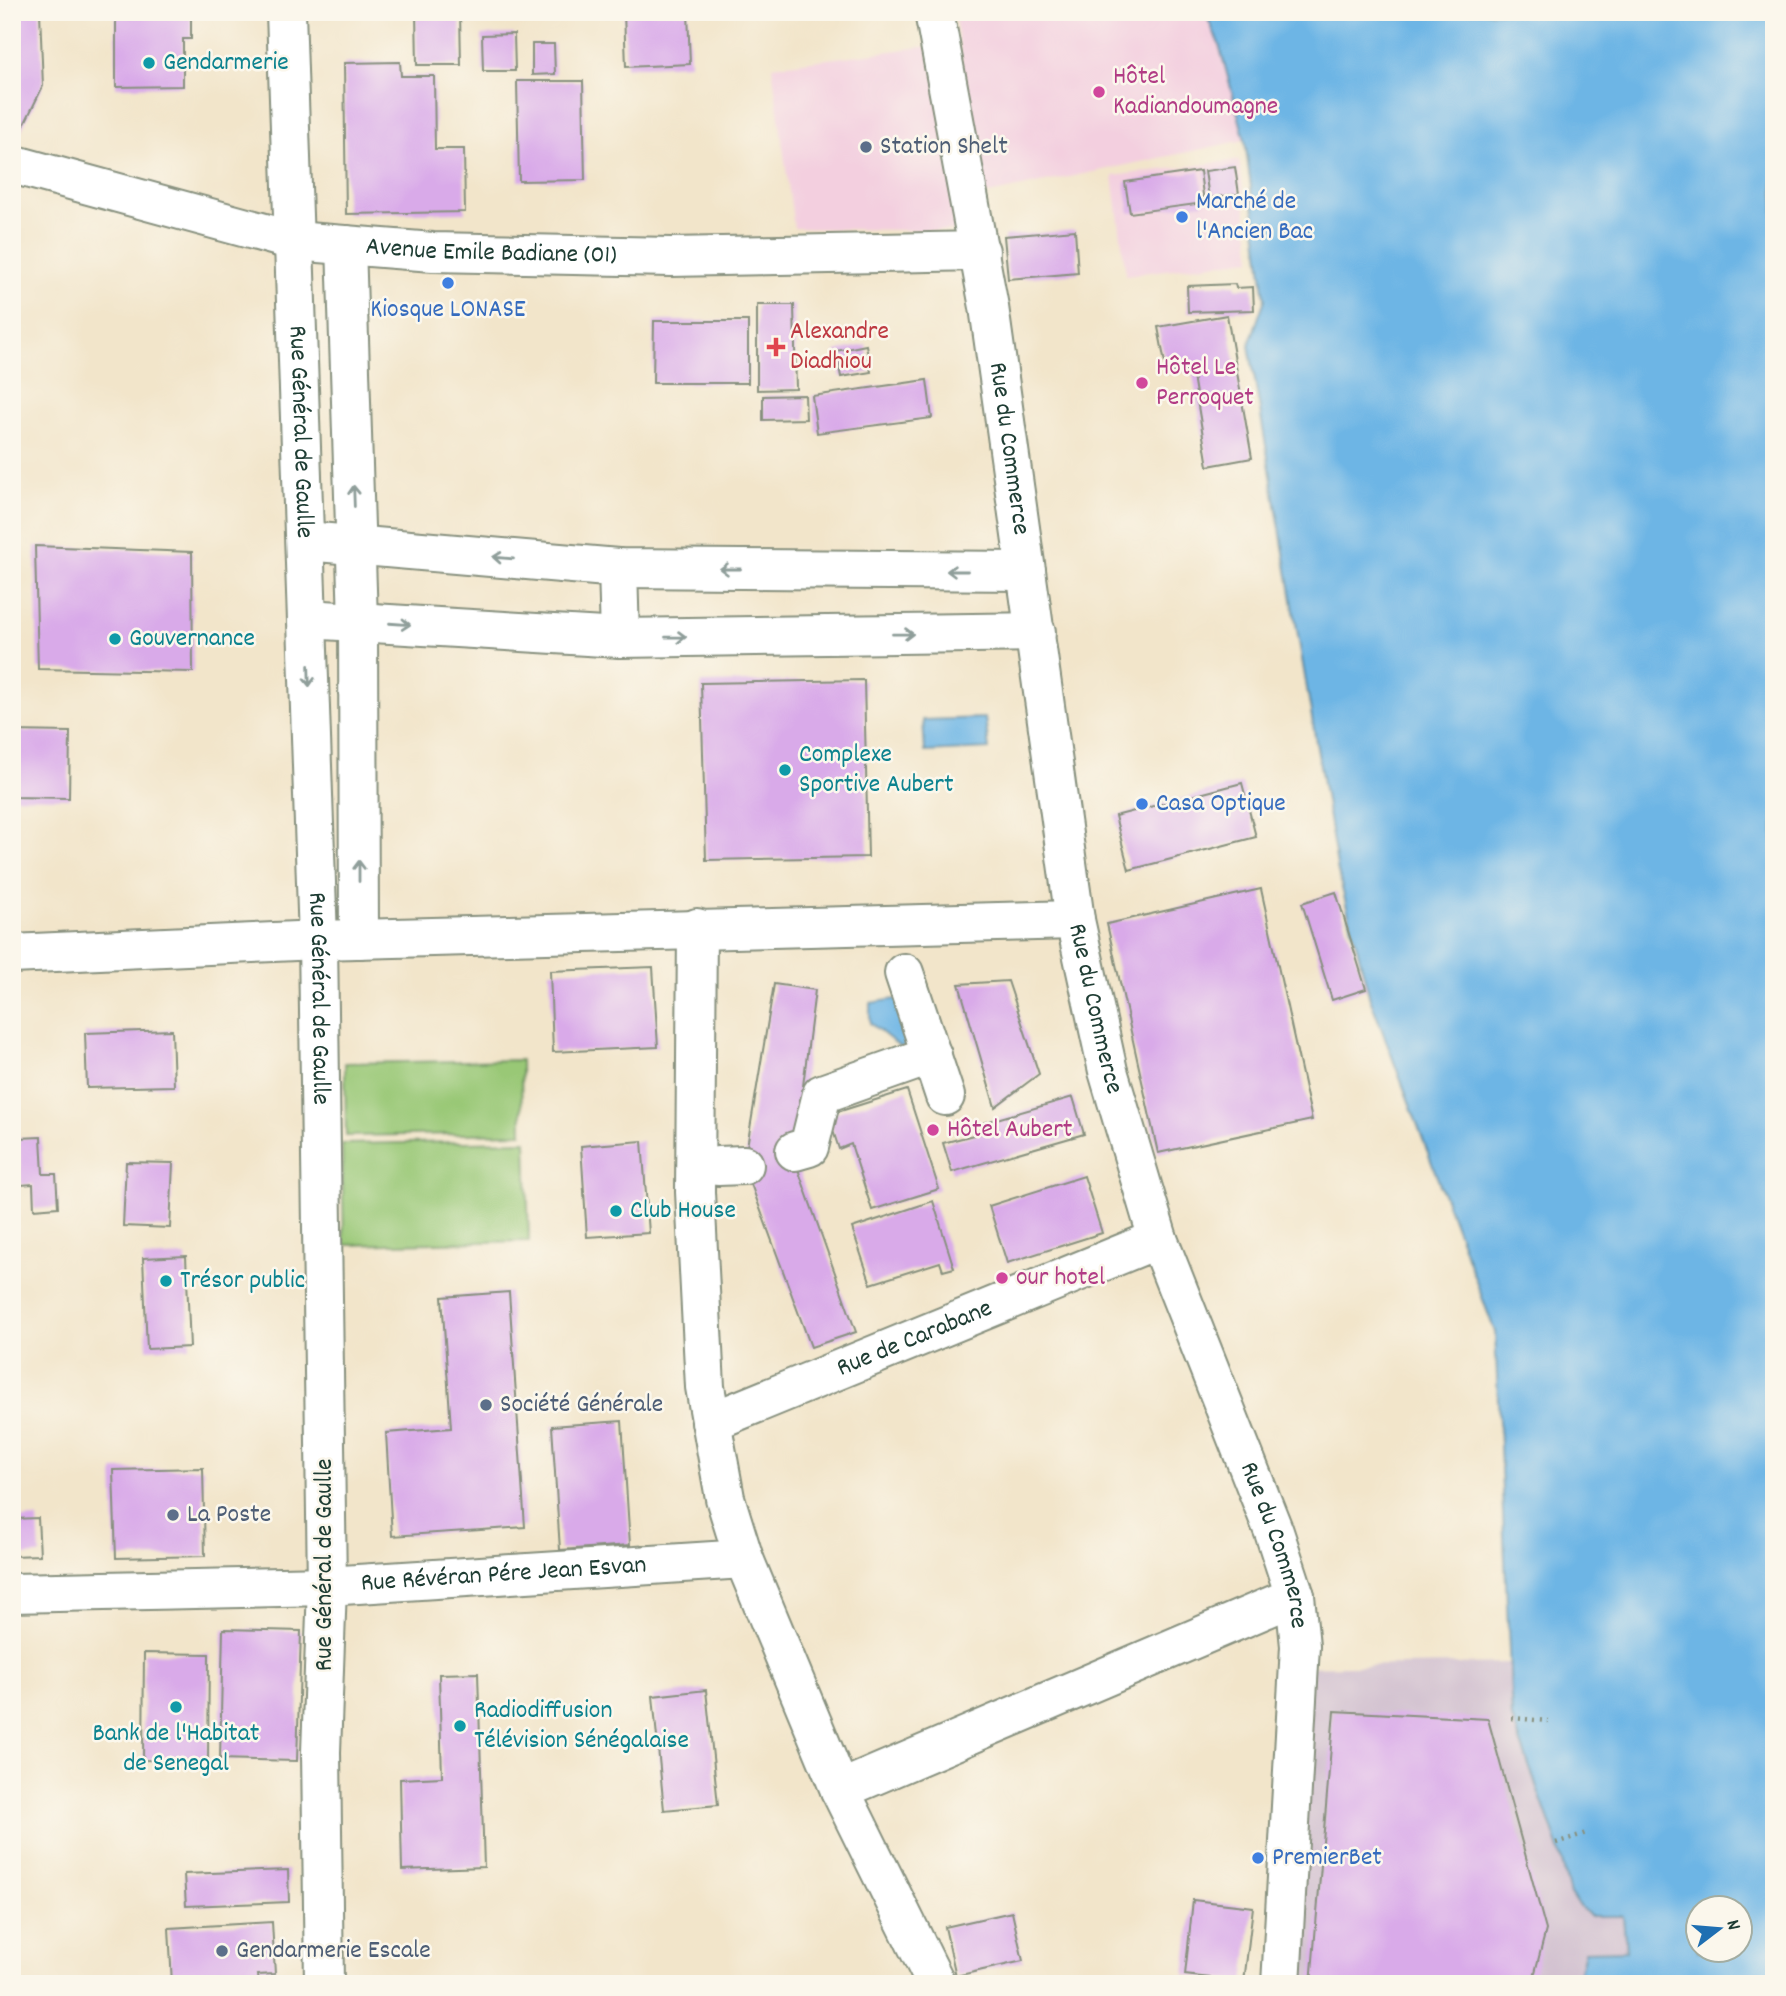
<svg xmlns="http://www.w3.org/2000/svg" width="1786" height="1996" viewBox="0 0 1786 1996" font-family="Dekko,sans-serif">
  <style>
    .built { fill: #f3cfdf }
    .industrial { fill: #cfbdce; fill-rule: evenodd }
    .green { fill: #99c876; stroke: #5c8255; stroke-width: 2 }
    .water { fill: #6db5e5; stroke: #46798c; stroke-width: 2; fill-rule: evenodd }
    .building { fill: #d9aae9 }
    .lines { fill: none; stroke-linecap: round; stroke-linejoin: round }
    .minor-casing { stroke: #88917f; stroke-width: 42 }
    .path { stroke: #88917f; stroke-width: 4.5; stroke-dasharray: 2 5; stroke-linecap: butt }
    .minor { stroke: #fff; stroke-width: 38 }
    .oneway { stroke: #8f9e9a }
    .culture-dot { fill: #0f9aa8; stroke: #fbf7ec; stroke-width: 2.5 }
    .hotel-dot { fill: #d1479c; stroke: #fbf7ec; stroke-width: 2.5 }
    .service-dot { fill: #5c6f8a; stroke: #fbf7ec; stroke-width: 2.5 }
    .shop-dot { fill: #3f7fe0; stroke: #fbf7ec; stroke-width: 2.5 }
    .health-dot { fill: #e0444e; stroke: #fbf7ec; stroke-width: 2.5 }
    .labels { text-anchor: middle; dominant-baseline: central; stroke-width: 5; stroke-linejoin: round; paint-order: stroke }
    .culture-label { font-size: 26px; fill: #0d838f; stroke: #fbf7ec; text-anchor: start }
    .hotel-label { font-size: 26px; fill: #b23c85; stroke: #fbf7ec; text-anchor: start }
    .service-label { font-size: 26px; fill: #4e5e75; stroke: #fbf7ec; text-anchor: start }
    .shop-label { font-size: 26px; fill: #366cbe; stroke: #fbf7ec; text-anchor: start }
    .street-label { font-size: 26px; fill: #1f3d34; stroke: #fbf7ec }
    .health-label { font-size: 26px; fill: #be3a42; stroke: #fbf7ec; text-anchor: start }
  </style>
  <rect width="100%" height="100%" fill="#fbf7ec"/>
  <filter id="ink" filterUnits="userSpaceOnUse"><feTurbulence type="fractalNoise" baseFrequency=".0143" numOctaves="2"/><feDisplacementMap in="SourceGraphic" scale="14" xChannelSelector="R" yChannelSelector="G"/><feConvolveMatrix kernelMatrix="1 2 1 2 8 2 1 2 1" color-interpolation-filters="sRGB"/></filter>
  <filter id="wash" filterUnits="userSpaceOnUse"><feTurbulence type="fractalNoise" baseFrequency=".00686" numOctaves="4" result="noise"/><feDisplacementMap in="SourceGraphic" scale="28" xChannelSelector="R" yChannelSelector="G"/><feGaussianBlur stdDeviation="1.57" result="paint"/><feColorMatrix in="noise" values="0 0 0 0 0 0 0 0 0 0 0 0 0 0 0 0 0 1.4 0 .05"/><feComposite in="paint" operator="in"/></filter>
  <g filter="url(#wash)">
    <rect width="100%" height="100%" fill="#f2e5ca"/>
    <g class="built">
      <polygon points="954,12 1205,12 1219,44 1245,140 984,195"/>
      <polygon points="931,46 962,231 794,228 772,66"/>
      <polygon points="1239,160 1252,259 1126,275 1113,176"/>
    </g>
    <path class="industrial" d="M1510 1663 1774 1666V1984H1281L1298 1667ZM1698 1909H1740V1951H1698Z"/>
    <g class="green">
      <polygon points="521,1060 522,1133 346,1136 345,1063"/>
      <polygon points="526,1141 529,1241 344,1245 342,1144"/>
    </g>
    <g class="water">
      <path d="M1205 12H1774V1984H1577L1585 1951 1626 1950 1623 1916H1589L1570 1895 1559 1849 1512 1718 1495 1332 1369 995 1338 872 1249 345 1265 299 1245 140 1219 44ZM1698 1909H1740V1951H1698Z"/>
      <polygon points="985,718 989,749 925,752 923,720"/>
      <polygon points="901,998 916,1043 900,1047 870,1023 870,1003"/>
    </g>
    <g id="blocks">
      <g class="building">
        <polygon points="12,12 40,12 43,86 17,139 12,138"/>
        <polygon points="116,12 191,12 191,39 183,39 183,86 116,87"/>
        <polygon points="416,12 460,12 461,65 417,65"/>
        <polygon points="624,12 688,12 690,64 626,67"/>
        <polygon points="514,34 515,71 483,71 482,35"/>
        <polygon points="532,44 554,44 555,74 532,75"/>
        <polygon points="400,62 401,76 434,76 435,149 464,149 465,212 346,214 344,63"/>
        <polygon points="517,81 583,81 585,180 519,181"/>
        <polygon points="1235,167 1239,194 1209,198 1205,171"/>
        <polygon points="1200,171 1204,203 1130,213 1125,182"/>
        <polygon points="1075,230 1078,273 1008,279 1004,236"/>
        <polygon points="1235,284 1236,288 1253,287 1254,310 1188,312 1187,286"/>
        <polygon points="757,305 794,305 796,389 757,390"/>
        <polygon points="1227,315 1252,458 1208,466 1192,370 1167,374 1158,327"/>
        <polygon points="654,321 748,321 748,383 653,383"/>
        <polygon points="866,345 871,372 841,377 836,351"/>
        <polygon points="927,380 932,418 817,433 812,396"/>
        <polygon points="805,395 806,419 763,420 763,396"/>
        <polygon points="35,546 192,552 193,672 38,669"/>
        <polygon points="864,680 868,857 706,860 701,683"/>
        <polygon points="12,731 70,732 69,798 12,797"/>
        <polygon points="1242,783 1256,837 1129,870 1115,816"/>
        <polygon points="1261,889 1312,1120 1158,1153 1107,924"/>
        <polygon points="1336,892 1366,989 1332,1000 1302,903"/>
        <polygon points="653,967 658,1047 553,1052 550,971"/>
        <polygon points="1008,981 1039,1074 995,1107 959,984"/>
        <polygon points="774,984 815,990 794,1158 856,1332 811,1347 744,1165"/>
        <polygon points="172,1030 174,1086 87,1088 85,1033"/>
        <polygon points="907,1090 939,1189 872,1210 851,1144 839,1149 828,1115"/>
        <polygon points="1073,1097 1084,1134 952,1172 943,1143 985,1132 983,1123"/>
        <polygon points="41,1137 43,1174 56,1174 58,1207 34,1209 33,1184 21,1185 19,1138"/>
        <polygon points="642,1141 649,1233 587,1237 581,1146"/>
        <polygon points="126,1162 173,1163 170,1228 123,1226"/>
        <polygon points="1084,1176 1102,1233 1007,1263 989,1206"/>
        <polygon points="933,1201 954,1268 943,1271 940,1262 871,1284 852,1228"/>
        <polygon points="186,1256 190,1347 147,1349 143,1258"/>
        <polygon points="509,1292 525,1527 392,1536 386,1433 451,1428 442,1297"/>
        <polygon points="622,1421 630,1545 560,1550 552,1426"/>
        <polygon points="203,1468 205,1556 116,1558 113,1470"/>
        <polygon points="38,1518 40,1555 12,1556 12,1519"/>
        <polygon points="223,1629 301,1631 297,1761 220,1759"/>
        <polygon points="144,1653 209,1654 208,1761 143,1760"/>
        <polygon points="478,1673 484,1867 402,1870 400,1779 442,1777 439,1674"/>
        <polygon points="706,1690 718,1805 664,1810 653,1696"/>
        <polygon points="1334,1711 1488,1719 1546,1930 1532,1984 1311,1984"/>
        <polygon points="288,1870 289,1902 186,1906 184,1874"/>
        <polygon points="1193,1900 1253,1907 1244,1982 1185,1975"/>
        <polygon points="1012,1912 1023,1961 956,1976 945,1927"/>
        <polygon points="272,1922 275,1974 258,1975 259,1984 172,1984 169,1928"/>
      </g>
    </g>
  </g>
  <g filter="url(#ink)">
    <use href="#blocks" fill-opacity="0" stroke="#88917f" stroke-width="2"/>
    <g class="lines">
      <defs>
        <g id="minor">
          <path id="s1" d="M286 12 318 940 327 1586 321 1752 324 1984"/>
          <path id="s2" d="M934 12 989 307 1075 920 1108 1071 1158 1239 1274 1532 1295 1596 1300 1646 1281 1984"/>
          <path id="s3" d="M12 164 294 241 433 252 671 257 980 251"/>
          <polyline points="346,245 358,621 359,939"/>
          <polyline points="306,541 618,568 1026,571"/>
          <polyline points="618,568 620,638"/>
          <polyline points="307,619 620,638 1036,632"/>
          <polyline points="697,928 695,1192 705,1387 725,1498 744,1559 840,1790 936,1984"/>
          <polyline points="12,954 318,940 1075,920"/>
          <polyline points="904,973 945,1096"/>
          <polyline points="795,1151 809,1147 822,1094 932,1055"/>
          <polyline points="718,1166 744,1165"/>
          <path id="s4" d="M711 1422 1158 1239"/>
          <path id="s5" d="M12 1593 327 1586 744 1559"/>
          <polyline points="840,1790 1295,1596"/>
        </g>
      </defs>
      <use href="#minor" class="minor-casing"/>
      <g class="path">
        <polyline points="1512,1718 1548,1721"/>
        <polyline points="1556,1843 1586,1833"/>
      </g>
      <use href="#minor" class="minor"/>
    </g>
    <defs><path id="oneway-shaft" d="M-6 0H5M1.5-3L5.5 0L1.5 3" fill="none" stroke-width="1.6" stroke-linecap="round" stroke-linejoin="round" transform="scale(1.75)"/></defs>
    <g class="oneway">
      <use href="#oneway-shaft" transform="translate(354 496) rotate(-92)"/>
      <use href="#oneway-shaft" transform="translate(503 558) rotate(-175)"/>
      <use href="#oneway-shaft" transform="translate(730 569) rotate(-180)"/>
      <use href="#oneway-shaft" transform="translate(957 571) rotate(-180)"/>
      <use href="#oneway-shaft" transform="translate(400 624) rotate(4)"/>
      <use href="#oneway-shaft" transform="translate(903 634) rotate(-1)"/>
      <use href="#oneway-shaft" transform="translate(676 637) rotate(-1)"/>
      <use href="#oneway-shaft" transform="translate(309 676) rotate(88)"/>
      <use href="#oneway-shaft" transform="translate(359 871) rotate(-90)"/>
    </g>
  </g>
  <g class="culture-dot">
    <circle cx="149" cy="63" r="7"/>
    <circle cx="115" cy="639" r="7"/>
    <circle cx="785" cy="770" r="7"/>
    <circle cx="616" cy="1211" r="7"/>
    <circle cx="166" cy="1281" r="7"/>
    <circle cx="176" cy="1707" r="7"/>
    <circle cx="460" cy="1726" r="7"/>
  </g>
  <g class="hotel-dot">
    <circle cx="1099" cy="92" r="7"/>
    <circle cx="1142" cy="383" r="7"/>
    <circle cx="933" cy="1130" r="7"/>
    <circle cx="1002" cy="1278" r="7"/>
  </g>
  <g class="service-dot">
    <circle cx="866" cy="147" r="7"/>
    <circle cx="486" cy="1405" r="7"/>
    <circle cx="173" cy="1515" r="7"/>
    <circle cx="222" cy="1951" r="7"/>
  </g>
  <g class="shop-dot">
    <circle cx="1182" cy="217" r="7"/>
    <circle cx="448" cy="283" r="7"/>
    <circle cx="1142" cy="804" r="7"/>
    <circle cx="1258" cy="1858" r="7"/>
  </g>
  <path class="health-dot" d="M772.5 336.5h7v7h7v7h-7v7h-7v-7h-7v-7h7z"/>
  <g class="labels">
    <g class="culture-label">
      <text x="163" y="63">Gendarmerie</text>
      <text x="129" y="639">Gouvernance</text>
      <text x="799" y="755">Complexe<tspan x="799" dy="30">Sportive Aubert</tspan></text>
      <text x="630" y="1211">Club House</text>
      <text x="180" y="1281">Trésor public</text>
      <text x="474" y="1711">Radiodiffusion<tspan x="474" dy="30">Télévision Sénégalaise</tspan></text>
      <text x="176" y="1734" text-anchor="middle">Bank de l'Habitat<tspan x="176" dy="30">de Senegal</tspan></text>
    </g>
    <g class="hotel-label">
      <text x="1113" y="77">Hôtel<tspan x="1113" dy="30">Kadiandoumagne</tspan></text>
      <text x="1156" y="368">Hôtel Le<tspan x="1156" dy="30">Perroquet</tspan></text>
      <text x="947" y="1130">Hôtel Aubert</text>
      <text x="1016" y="1278">our hotel</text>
    </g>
    <g class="service-label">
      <text x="880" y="147">Station Shelt</text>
      <text x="500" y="1405">Société Générale</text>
      <text x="187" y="1515">La Poste</text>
      <text x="236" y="1951">Gendarmerie Escale</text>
    </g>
    <g class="shop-label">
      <text x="1196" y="202">Marché de<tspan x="1196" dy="30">l'Ancien Bac</tspan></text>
      <text x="448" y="310" text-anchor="middle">Kiosque LONASE</text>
      <text x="1156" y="804">Casa Optique</text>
      <text x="1272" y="1858">PremierBet</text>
    </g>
    <g class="street-label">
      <text stroke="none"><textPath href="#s3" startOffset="490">Avenue Emile Badiane (01)</textPath></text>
      <text stroke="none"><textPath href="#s1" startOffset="420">Rue Général de Gaulle</textPath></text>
      <text stroke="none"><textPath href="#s2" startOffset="443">Rue du Commerce</textPath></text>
      <text stroke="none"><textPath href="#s1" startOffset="987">Rue Général de Gaulle</textPath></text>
      <text stroke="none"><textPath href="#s2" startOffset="1010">Rue du Commerce</textPath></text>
      <text stroke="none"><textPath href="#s4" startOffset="220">Rue de Carabane</textPath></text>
      <text stroke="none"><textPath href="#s2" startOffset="1577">Rue du Commerce</textPath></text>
      <text transform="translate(325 1565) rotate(-90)">Rue Général de Gaulle</text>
      <text stroke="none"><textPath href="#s5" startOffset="492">Rue Révéran Pére Jean Esvan</textPath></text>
    </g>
    <g class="health-label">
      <text x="790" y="332">Alexandre<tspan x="790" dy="30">Diadhiou</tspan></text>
    </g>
  </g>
  <rect width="1786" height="1996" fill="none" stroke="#fbf7ec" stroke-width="42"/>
  <g transform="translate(1719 1929) rotate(74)"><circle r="33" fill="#fbf7ec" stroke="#a3ada2" stroke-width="2"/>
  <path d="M0-5L12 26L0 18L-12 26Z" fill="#1f6fb2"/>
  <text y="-10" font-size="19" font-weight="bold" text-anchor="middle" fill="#1f3d34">N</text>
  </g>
</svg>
